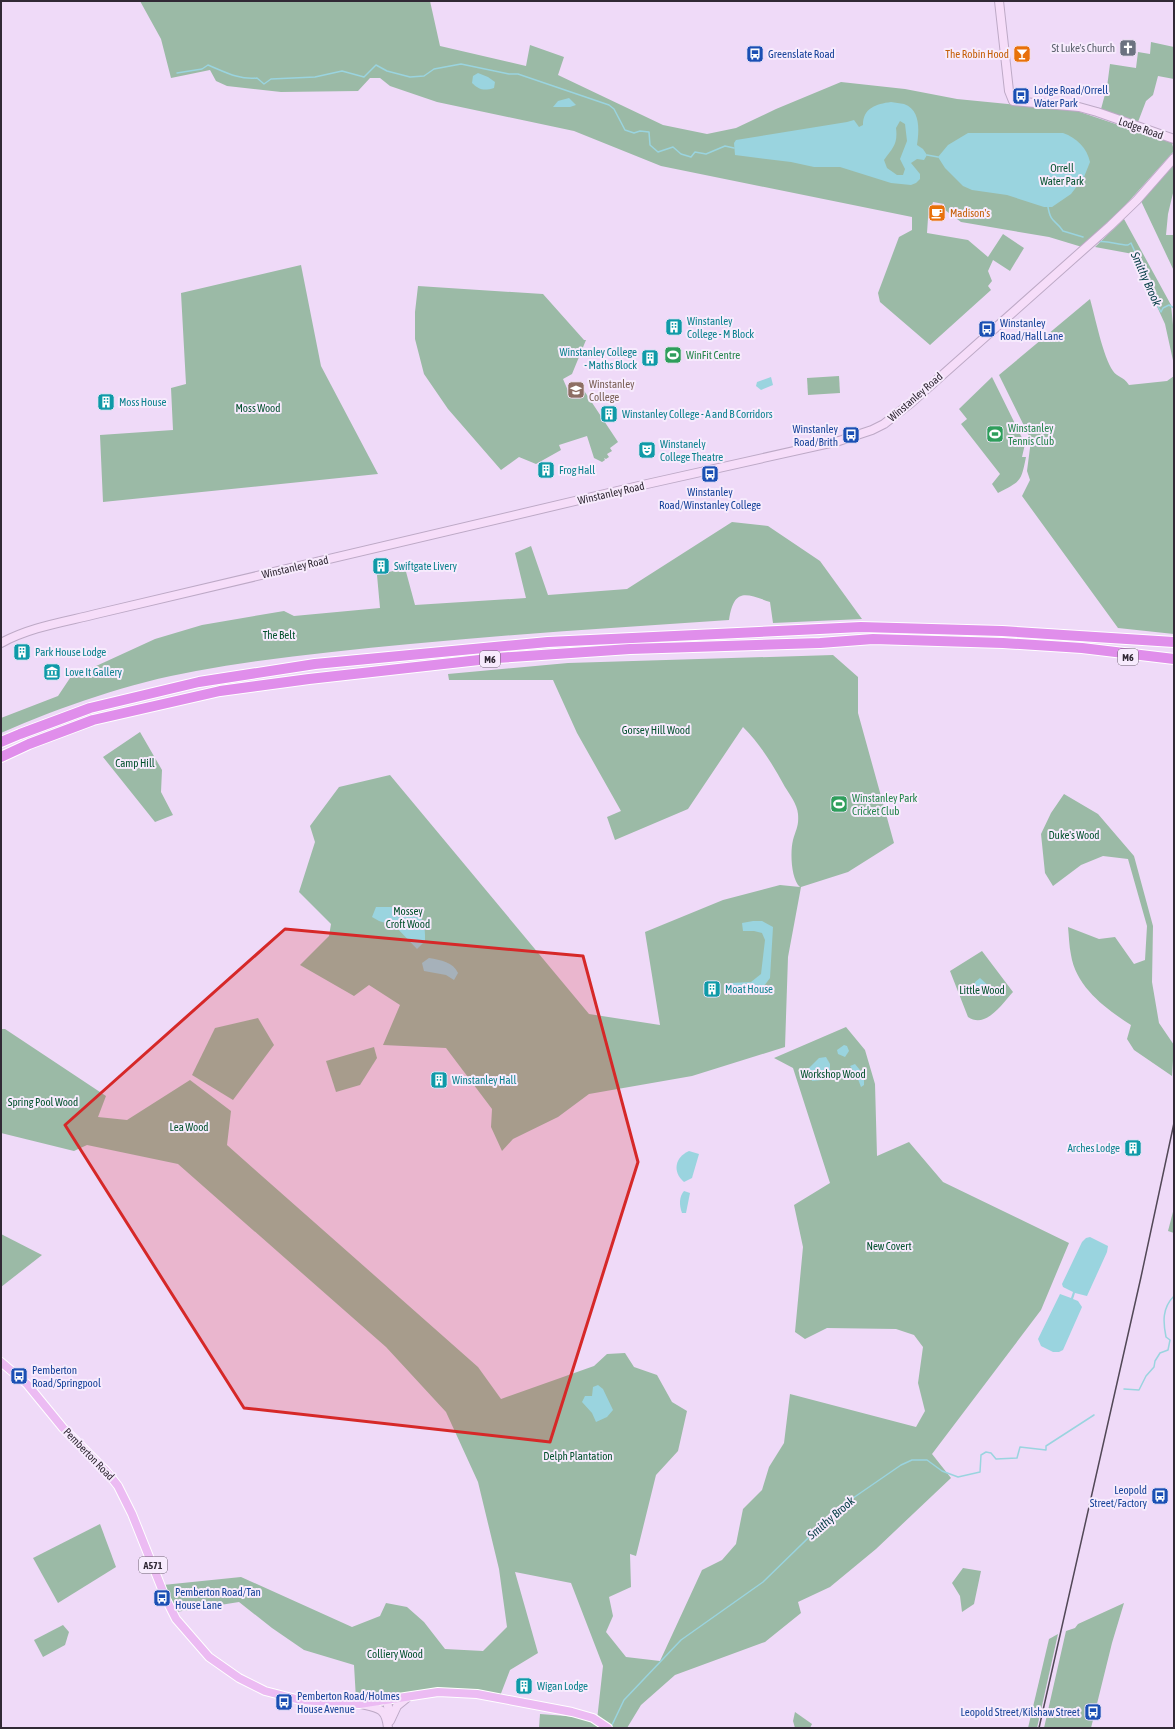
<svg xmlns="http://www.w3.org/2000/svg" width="1175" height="1729" viewBox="0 0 1175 1729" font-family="'Asap Condensed',sans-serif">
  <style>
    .green { fill: #9bbaa6 }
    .water { fill: #9ad4df; fill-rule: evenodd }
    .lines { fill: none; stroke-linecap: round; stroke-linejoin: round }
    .stream { stroke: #9ad4df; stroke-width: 1.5 }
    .secondary-casing { stroke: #bda9c6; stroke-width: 10 }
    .primary-casing { stroke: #fff; stroke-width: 10 }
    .highway-casing { stroke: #fff; stroke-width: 12 }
    .secondary { stroke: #f6ddf9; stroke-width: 8 }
    .primary { stroke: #ecbbf3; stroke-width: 8 }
    .highway { stroke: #e08eeb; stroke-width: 10 }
    .rail { stroke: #524857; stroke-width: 1.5 }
    .marked { fill: #d62828; fill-opacity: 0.2; stroke: #d62828; stroke-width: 3; stroke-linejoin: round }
    .labels { text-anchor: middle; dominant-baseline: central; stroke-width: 4; stroke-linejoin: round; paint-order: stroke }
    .shield { fill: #f7ebfd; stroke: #6c6371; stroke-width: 1 }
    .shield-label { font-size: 10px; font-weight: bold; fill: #312935 }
    .worship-label { font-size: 11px; fill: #5b616d; stroke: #f7ebfd; text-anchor: end }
    .transit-label { font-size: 11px; fill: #164399; stroke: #f7ebfd; text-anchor: start }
    .food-label { font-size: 11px; fill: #c56008; stroke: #f7ebfd; text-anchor: end }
    .street-label { font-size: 11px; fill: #312935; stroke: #f7ebfd }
    .park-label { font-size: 11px; fill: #04522e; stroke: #f7ebfd }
    .culture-label { font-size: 11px; fill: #0d838f; stroke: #f7ebfd; text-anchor: start }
    .leisure-label { font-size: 11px; fill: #27864d; stroke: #f7ebfd; text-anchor: start }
    .education-label { font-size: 11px; fill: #785e54; stroke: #f7ebfd; text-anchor: start }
    .water-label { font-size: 12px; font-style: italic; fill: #063e46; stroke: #f7ebfd }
  </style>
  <rect width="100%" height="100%" fill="#efdaf8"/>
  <g class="green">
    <polygon points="140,1 430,1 440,46 526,66 530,45 564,57 558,75 663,125 707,134 736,128 776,109 841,82 905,89 957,99 1077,111 1172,143 1174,151 1104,229 1082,247 1049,237 961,222 945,210 944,204 933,202 928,218 927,233 968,240 988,257 1003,234 1024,248 1010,271 993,260 988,271 992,281 988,286 991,290 930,345 880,302 878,293 899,237 912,230 912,217 661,166 574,131 437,102 390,86 380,78 370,78 358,91 281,92 227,86 216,81 210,70 171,78 161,39"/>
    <polygon points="1151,42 1174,47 1174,79 1158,76 1153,95 1146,101 1138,122 1101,109 1107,87 1110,64 1136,68 1138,52 1150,54"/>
    <polygon points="1174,164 1174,189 1168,214 1166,235 1174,235 1174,271 1141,201"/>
    <polygon points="1124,219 1171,305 1174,335 1174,365 1165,324 1133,254 1095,247"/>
    <polygon points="301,265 321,366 378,474 103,502 100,435 173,430 171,388 186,384 181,293"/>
    <polygon points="418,286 543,294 584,340 586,340 572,374 563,379 569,393 581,386 618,442 610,448 612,451 607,454 609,457 606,459 604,458 605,460 602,462 594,458 587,436 559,445 561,450 536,464 519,457 501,470 448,409 424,374 415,339 415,312"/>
    <path d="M1090 299C1095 316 1103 357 1113 371 1117 377 1123 376 1129 385L1167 381 1174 376V634L1118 628 1022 496 1030 480 1027 471 1031 440 999 375Z"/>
    <polygon points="839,376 840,393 808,395 807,378"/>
    <path d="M992 377 1025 444 1022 457H1026C1021 482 1021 481 998 493L992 484 1000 474 961 424 967 419 959 409Z"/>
    <path d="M732 522 768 526 820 561 862 619 773 623 770 602C745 593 734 588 729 620 622 627 516 634 410 644 338 651 266 658 196 671 129 683 63 706 1 733V718L58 696 70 678 155 639 202 625 284 611 294 616 380 608 377 575 405 568 415 605 526 598 515 553 531 546 548 595 627 589Z"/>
    <path d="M833 655 858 677V713L894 843 848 872 801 887 788 957 785 1047 692 1076 589 1094 558 1117 513 1139 502 1151 491 1127 492 1109 446 1048 383 1045 400 1005 369 985 354 996 300 965 329 936 331 924 299 892 315 842 310 826 339 787 390 775 589 1014 660 1025 645 932 723 900 780 885 800 887C791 879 790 852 793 840 796 829 799 826 798 814 797 804 790 795 785 787 773 765 761 745 743 727L688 809 615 840 607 817 621 811 577 733 553 680H449L448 674 568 663Z"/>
    <polygon points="140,732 162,770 161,792 173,815 155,822 103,757"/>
    <path d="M1064 794 1098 814 1134 856 1153 926 1152 982 1159 1023 1174 1045 1172 1076 1134 1050 1127 1039 1131 1025C1106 1009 1076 987 1071 955 1069 946 1069 936 1068 927L1099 939 1115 937 1134 964 1145 960 1147 926 1128 859 1103 856 1081 865 1053 886 1045 873 1041 834 1051 813Z"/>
    <path d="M982 951 1013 992C1002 1004 986 1029 968 1017L950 971Z"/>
    <polygon points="258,1018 274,1045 233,1100 192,1075 215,1028"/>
    <polygon points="846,1027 865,1050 875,1084 877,1156 909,1142 943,1182 1069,1243 1041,1310 932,1454 951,1478 876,1549 830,1587 798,1602 801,1613 765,1642 675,1675 641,1705 627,1728 608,1728 597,1720 603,1666 571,1583 515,1572 538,1653 510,1670 500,1696 444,1688 356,1699 354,1665 304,1650 272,1628 239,1602 176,1612 163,1585 241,1577 352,1627 380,1616 386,1603 407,1607 424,1622 445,1649 483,1651 507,1627 499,1569 478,1482 446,1412 386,1347 178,1164 87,1145 74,1151 1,1133 1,1029 5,1029 106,1096 98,1117 127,1120 190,1080 231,1111 227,1145 478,1367 501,1399 594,1366 607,1354 625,1353 634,1367 657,1375 672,1402 687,1411 678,1451 656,1475 636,1556 630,1554 631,1587 609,1597 613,1616 606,1632 626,1657 660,1661 702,1570 722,1560 736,1544 743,1509 762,1490 769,1467 784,1443 790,1394 916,1427 925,1411 918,1383 923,1347 914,1335 896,1329 827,1328 805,1339 795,1332 803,1247 794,1205 830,1183 793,1068 774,1058"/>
    <polygon points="374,1047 377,1058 360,1085 336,1092 326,1061"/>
    <polygon points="1174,1208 1174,1233 1168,1231"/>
    <polygon points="1,1234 42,1255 1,1287"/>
    <polygon points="100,1524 116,1567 58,1603 33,1558"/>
    <polygon points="963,1568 981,1571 974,1604 962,1612 960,1596 952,1583"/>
    <polygon points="1124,1603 1112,1643 1091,1728 1044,1728 1066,1631 1075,1628 1078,1624"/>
    <polygon points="63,1625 69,1632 65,1645 43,1657 34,1640"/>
    <polygon points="1058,1634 1037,1728 1028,1728 1049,1639"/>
    <polygon points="795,1712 812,1724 810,1728 795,1728 793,1721"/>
    <polygon points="540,1714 592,1718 604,1728 539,1728"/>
  </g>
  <g class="water">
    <path d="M478 73 488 77 495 82 494 88C484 91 479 90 472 83L473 76Z"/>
    <polygon points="569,98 576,105 570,107 553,107 558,101"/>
    <path d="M891 102C895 103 900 103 904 104 921 110 919 131 917 145L923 149 927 155 924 160 917 159 911 163 920 174V179L916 183 911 185 891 183 840 167H814L791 162 735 155 734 143 736 140 847 122 854 120 859 127 863 125C863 108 876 104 891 102ZM900 121 905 124 907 141 900 159 905 169 903 175H897L887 168 884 160C893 148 898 144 896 128Z"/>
    <path d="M968 133H1063C1077 138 1087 148 1090 162L1084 177 1071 194 1052 207H1044L1007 195 972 190 963 186 945 168 938 157 948 145Z"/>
    <polygon points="771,377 773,385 761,390 756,386 757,382"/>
    <path d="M376 907C405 907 427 905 425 941L417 949 395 926 379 921 372 917Z"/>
    <polygon points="753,921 762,921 773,927 770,978 764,986 752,989 734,990 731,983 751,982 761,974 765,940 762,933 754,931 743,931 742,923"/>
    <path d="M429 958C441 960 453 962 458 973L454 980 446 975 424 971 422 963Z"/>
    <polygon points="980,978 992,989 990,997 981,994 975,989 975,982"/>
    <polygon points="844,1045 847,1046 849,1051 845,1057 838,1054 837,1050"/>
    <polygon points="826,1057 830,1064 830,1074 822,1080 812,1081 808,1069 819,1058"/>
    <polygon points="855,1064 864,1075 864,1085 861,1087 856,1074 850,1066"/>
    <path d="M689 1151 699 1154 692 1178 684 1182C672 1172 675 1157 689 1151Z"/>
    <path d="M684 1191 690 1193 686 1213H682C679 1205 679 1197 684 1191Z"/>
    <polygon points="1090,1237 1108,1246 1107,1252 1087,1296 1075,1293 1073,1299 1078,1301 1082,1307 1063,1350 1059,1352 1053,1352 1041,1346 1038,1339 1060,1294 1071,1298 1073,1292 1063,1287 1062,1284 1082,1242 1086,1238"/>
    <polygon points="598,1385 603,1389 613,1410 607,1417 596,1422 592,1413 582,1402 585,1396 592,1396 593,1387"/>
  </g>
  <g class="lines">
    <g class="stream">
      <path d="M177 73 202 69 208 65C225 72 239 80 257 78L264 84 271 79 315 77 342 71 364 77 376 65 387 71 410 77 424 76 434 69 461 64 509 74H518L609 105 614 109 625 130 634 133 640 131 649 132 650 145 658 152 673 147 681 154 691 157 695 152 706 154 725 146 734 148"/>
      <polyline points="927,155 938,157"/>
      <path d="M1048 207C1051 224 1055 219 1063 231L1083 237"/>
      <path d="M1097 242C1108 240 1117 245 1128 245L1131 243 1147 279 1150 292 1161 312 1163 308 1169 305 1174 308"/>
      <polyline points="1174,323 1174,326"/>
      <path d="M1124 1389 1139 1390 1146 1376 1154 1367 1155 1361 1160 1353 1168 1350 1170 1340 1166 1337C1163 1322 1162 1308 1174 1296"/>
      <polyline points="612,1725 624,1700 681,1640 763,1582 840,1507 901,1465 912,1460 927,1460 942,1471 958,1477 980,1472 981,1455 986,1452 991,1453 996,1459 1017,1458 1020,1447 1046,1450 1046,1446 1094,1415"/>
    </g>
    <defs>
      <g id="secondary">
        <polyline points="999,1 1009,91 1013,101 1079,107 1097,112 1174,139"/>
        <path d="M1 643C30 627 64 622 96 614L647 484 839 441 872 430 884 424 912 402 1110 226 1137 200 1174 158"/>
        <polyline points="387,1700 390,1719"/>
        <path d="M361 1704C379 1708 386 1708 388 1728"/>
        <polyline points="390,1721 397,1706 408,1697"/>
      </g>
      <polyline id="primary" points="1,1362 27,1384 63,1428 107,1472 118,1486 132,1514 166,1599 176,1619 209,1657 239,1678 265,1691 300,1700 359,1704 438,1692 477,1694 572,1712 593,1718 608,1728"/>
      <g id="highway">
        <polyline points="1,742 20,734 90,708 199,682 315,664 548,642 861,627 1002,631 1174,642"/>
        <polyline points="1,757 29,744 93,720 220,691 309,679 497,658 630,649 820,643 873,639 1003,643 1082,648 1174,659"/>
      </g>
    </defs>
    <use href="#secondary" class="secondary-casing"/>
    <use href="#primary" class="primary-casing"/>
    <use href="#highway" class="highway-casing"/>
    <use href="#secondary" class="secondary"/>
    <use href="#primary" class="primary"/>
    <use href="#highway" class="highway"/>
    <polyline class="rail" points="1039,1728 1141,1277 1174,1123"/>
  </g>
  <path class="marked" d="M285 929 583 956 638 1162 550 1442 244 1408 65 1125Z"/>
  <defs>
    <symbol id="church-square" viewBox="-11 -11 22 22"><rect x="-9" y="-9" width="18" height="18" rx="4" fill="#6b7280" stroke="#f7ebfd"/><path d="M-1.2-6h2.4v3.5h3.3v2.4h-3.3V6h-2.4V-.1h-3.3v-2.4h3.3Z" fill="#fff"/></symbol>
    <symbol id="bus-square" viewBox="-11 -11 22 22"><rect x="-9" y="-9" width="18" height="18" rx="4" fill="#1a4fb4" stroke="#f7ebfd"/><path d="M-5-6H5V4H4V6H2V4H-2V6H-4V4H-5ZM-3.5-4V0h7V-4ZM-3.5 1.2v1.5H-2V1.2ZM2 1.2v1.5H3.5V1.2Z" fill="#fff"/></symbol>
    <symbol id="bar-square" viewBox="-11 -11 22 22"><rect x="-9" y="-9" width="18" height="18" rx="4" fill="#e8710a" stroke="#f7ebfd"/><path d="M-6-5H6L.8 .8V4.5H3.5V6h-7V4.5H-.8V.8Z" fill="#fff"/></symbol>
    <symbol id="cafe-square" viewBox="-11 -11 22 22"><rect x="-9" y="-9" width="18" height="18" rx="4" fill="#e8710a" stroke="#f7ebfd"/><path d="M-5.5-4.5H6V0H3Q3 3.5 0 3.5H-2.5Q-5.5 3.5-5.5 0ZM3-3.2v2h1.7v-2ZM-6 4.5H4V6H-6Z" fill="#fff"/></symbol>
    <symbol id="building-square" viewBox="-11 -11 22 22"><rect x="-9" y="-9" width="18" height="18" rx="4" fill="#0f9aa8" stroke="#f7ebfd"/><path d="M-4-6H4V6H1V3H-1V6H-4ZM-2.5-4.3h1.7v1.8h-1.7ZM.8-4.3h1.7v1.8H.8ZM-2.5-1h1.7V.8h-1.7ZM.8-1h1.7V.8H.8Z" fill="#fff"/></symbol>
    <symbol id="stadium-square" viewBox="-11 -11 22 22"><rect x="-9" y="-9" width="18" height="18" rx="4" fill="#2e9e5b" stroke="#f7ebfd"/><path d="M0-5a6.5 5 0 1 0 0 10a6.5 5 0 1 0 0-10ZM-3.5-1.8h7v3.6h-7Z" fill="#fff"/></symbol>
    <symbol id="university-square" viewBox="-11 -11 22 22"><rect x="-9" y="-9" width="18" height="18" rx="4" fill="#8d6e63" stroke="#f7ebfd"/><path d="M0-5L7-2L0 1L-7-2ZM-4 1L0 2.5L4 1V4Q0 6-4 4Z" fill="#fff"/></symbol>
    <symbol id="theatre-square" viewBox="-11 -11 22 22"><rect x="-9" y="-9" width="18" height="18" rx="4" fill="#0f9aa8" stroke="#f7ebfd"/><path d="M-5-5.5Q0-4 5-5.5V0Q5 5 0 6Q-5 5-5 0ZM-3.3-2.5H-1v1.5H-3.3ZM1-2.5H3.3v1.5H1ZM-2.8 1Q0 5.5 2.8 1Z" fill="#fff"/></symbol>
    <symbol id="museum-square" viewBox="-11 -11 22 22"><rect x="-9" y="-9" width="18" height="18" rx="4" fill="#0f9aa8" stroke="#f7ebfd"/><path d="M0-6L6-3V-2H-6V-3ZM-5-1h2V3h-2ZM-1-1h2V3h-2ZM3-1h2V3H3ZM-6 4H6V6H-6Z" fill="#fff"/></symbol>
  </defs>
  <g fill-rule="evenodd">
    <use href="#church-square" x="1118" y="38" width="20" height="20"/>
    <use href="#bus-square" x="745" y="44" width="20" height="20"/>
    <use href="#bar-square" x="1012" y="44" width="20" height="20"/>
    <use href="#bus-square" x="1011" y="86" width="20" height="20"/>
    <use href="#cafe-square" x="927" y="203" width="20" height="20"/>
    <use href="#building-square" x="664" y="317" width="20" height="20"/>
    <use href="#bus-square" x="977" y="319" width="20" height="20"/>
    <use href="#stadium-square" x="663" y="345" width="20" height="20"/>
    <use href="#building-square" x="640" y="348" width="20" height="20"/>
    <use href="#university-square" x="566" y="380" width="20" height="20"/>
    <use href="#building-square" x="96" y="392" width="20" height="20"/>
    <use href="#building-square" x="599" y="404" width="20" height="20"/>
    <use href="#stadium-square" x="985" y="424" width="20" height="20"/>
    <use href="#bus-square" x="841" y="425" width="20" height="20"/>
    <use href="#theatre-square" x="637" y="440" width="20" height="20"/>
    <use href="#building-square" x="536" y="460" width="20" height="20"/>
    <use href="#bus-square" x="700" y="464" width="20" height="20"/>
    <use href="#building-square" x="371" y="556" width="20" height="20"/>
    <use href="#building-square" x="12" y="642" width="20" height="20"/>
    <use href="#museum-square" x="42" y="662" width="20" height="20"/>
    <use href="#stadium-square" x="829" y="794" width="20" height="20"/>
    <use href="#building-square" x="702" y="979" width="20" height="20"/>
    <use href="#building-square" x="429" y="1070" width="20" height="20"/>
    <use href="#building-square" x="1123" y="1138" width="20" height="20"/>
    <use href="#bus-square" x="9" y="1366" width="20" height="20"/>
    <use href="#bus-square" x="1150" y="1486" width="20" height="20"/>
    <use href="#bus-square" x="152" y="1588" width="20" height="20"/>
    <use href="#building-square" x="514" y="1676" width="20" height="20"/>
    <use href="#bus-square" x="274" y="1692" width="20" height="20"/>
    <use href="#bus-square" x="1083" y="1702" width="20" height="20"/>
  </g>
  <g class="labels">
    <g class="shield">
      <rect x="1118" y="649" width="20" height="16" rx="3"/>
      <rect x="480" y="651" width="20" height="16" rx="3"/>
      <rect x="139" y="1557" width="28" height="16" rx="3"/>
    </g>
    <g class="shield-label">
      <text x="1128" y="657">M6</text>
      <text x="490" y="659">M6</text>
      <text x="153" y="1565">A571</text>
    </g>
    <g class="worship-label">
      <text x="1115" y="48">St Luke's Church</text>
    </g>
    <g class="transit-label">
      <text x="768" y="54">Greenslate Road</text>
      <text x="1034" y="90">Lodge Road/Orrell<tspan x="1034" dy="13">Water Park</tspan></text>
      <text x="1000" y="323">Winstanley<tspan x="1000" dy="13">Road/Hall Lane</tspan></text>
      <text x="838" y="429" text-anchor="end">Winstanley<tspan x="838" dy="13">Road/Brith</tspan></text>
      <text x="710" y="492" text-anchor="middle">Winstanley<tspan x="710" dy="13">Road/Winstanley College</tspan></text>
      <text x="32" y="1370">Pemberton<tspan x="32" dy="13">Road/Springpool</tspan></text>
      <text x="1147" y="1490" text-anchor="end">Leopold<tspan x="1147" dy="13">Street/Factory</tspan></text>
      <text x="175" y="1592">Pemberton Road/Tan<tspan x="175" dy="13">House Lane</tspan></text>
      <text x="297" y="1696">Pemberton Road/Holmes<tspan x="297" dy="13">House Avenue</tspan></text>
      <text x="1080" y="1712" text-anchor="end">Leopold Street/Kilshaw Street</text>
    </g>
    <g class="food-label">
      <text x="1009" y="54">The Robin Hood</text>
      <text x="950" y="213" text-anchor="start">Madison's</text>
    </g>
    <g class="street-label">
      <text transform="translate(1141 128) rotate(19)">Lodge Road</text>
      <text transform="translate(915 397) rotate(-41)">Winstanley Road</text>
      <text transform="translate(611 493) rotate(-13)">Winstanley Road</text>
      <text transform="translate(295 567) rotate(-13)">Winstanley Road</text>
      <text transform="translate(89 1454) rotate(46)">Pemberton Road</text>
    </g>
    <g class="park-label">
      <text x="1062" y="168">Orrell<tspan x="1062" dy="13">Water Park</tspan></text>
      <text x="258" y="408">Moss Wood</text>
      <text x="279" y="635">The Belt</text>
      <text x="656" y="730">Gorsey Hill Wood</text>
      <text x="135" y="763">Camp Hill</text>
      <text x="1074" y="835">Duke's Wood</text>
      <text x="408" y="911">Mossey<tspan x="408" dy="13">Croft Wood</tspan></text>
      <text x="982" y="990">Little Wood</text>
      <text x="833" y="1074">Workshop Wood</text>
      <text x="43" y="1102">Spring Pool Wood</text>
      <text x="189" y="1127">Lea Wood</text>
      <text x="889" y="1246">New Covert</text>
      <text x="578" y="1456">Delph Plantation</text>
      <text x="395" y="1654">Colliery Wood</text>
    </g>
    <g class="culture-label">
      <text x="687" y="321">Winstanley<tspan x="687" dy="13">College - M Block</tspan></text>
      <text x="637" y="352" text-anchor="end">Winstanley College<tspan x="637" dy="13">- Maths Block</tspan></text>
      <text x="119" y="402">Moss House</text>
      <text x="622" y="414">Winstanley College - A and B Corridors</text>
      <text x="660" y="444">Winstanely<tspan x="660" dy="13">College Theatre</tspan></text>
      <text x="559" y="470">Frog Hall</text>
      <text x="394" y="566">Swiftgate Livery</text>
      <text x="35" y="652">Park House Lodge</text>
      <text x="65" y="672">Love It Gallery</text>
      <text x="725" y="989">Moat House</text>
      <text x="452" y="1080">Winstanley Hall</text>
      <text x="1120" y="1148" text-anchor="end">Arches Lodge</text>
      <text x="537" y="1686">Wigan Lodge</text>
    </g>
    <g class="leisure-label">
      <text x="686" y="355">WinFit Centre</text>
      <text x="1008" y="428">Winstanley<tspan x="1008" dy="13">Tennis Club</tspan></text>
      <text x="852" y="798">Winstanley Park<tspan x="852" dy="13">Cricket Club</tspan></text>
    </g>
    <g class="education-label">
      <text x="589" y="384">Winstanley<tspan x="589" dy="13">College</tspan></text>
    </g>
    <g class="water-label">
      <text transform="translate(1146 279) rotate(66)">Smithy Brook</text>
      <text transform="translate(831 1518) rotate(-41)">Smithy Brook</text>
    </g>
  </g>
  <rect width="1175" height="1729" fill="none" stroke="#312935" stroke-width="4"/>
</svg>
